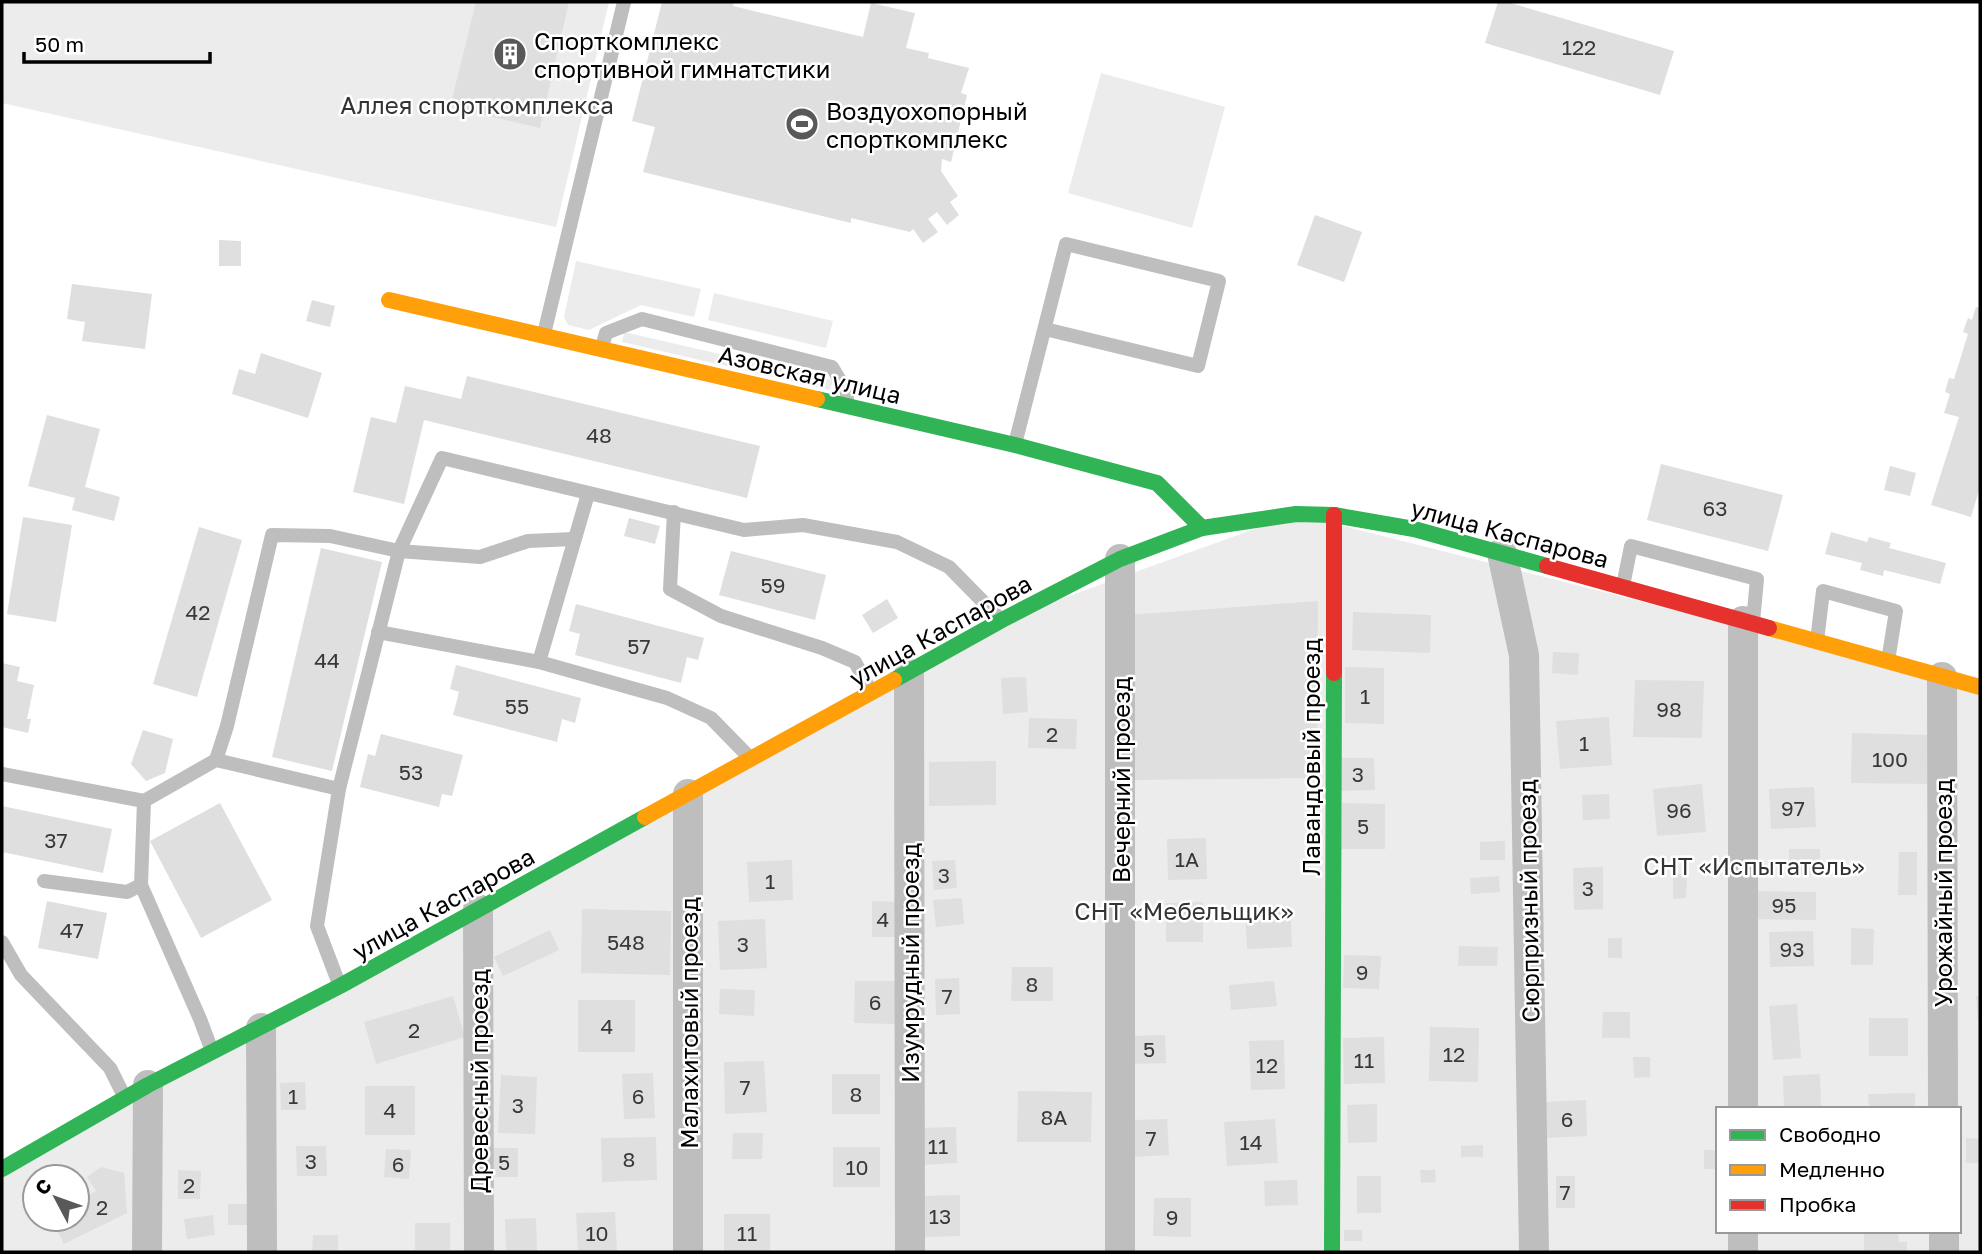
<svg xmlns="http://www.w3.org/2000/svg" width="1982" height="1254" viewBox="0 0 1982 1254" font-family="'Golos Text',sans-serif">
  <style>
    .green { fill: #ececec; fill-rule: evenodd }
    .building { fill: #dfdfdf }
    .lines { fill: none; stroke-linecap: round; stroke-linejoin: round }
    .lane { stroke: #bebebe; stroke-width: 14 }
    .street { stroke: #bebebe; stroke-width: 30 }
    .fast { stroke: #30b455; stroke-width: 16 }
    .slow { stroke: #ff9f0a; stroke-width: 16 }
    .jam { stroke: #e5322d; stroke-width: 16 }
    .labels { text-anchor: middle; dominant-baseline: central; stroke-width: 5; stroke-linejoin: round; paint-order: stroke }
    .number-label { font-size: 21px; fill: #383838 }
    .poi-label { font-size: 24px; fill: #000; stroke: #fff; text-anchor: start }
    .park-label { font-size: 24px; fill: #333; stroke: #fff }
    .street-label { font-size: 24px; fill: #000; stroke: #fff }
  </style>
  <rect width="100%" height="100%" fill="#fff"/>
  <g class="green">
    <polygon points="2,2 609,2 556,227 2,103"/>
    <polygon points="1101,73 1225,107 1192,228 1068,193"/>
    <polygon points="576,261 701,289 694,317 641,305 589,330 568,325 564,317"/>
    <polygon points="714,293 833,321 826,348 708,320"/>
    <polygon points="624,332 833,380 830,390 622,342"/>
    <path d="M1296 514 1980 687V1252H2V1169L1002 620ZM1718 1109H1959V1231H1718ZM35 1177H77V1219H35Z"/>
  </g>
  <g class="building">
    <polygon points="476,2 569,2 540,128 450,107"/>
    <polygon points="662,2 734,2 733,6 863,37 871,3 915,13 906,48 929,53 928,58 969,68 961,93 967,95 951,162 942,159 941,171 958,196 950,202 959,215 947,225 937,212 928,219 938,232 923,243 913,229 910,232 851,218 851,223 643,172 655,127 632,121"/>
    <polygon points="1498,2 1507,2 1674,51 1660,95 1485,43"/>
    <polygon points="1315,215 1362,232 1344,282 1297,265"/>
    <polygon points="219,240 241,241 241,266 219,266"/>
    <polygon points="72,284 152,294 145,349 82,341 85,322 67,319"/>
    <polygon points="312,300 335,306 330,327 306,321"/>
    <polygon points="1976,307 1980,308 1980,487 1971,517 1931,505 1959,417 1944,413 1950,394 1945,392 1949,378 1954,379 1968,334 1963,332 1968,318 1972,320"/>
    <polygon points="261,353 322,373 308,418 232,394 239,369 255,374"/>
    <polygon points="467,376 760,446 747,498 424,420 404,504 353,492 371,417 396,423 405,386 461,399"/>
    <polygon points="47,415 100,429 85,487 120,497 114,521 72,510 75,498 28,486"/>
    <polygon points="1661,464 1783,495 1768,551 1647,520"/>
    <polygon points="1890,466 1916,473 1910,496 1884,490"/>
    <polygon points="23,517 72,525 56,622 7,614"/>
    <polygon points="629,518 660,526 655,544 624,536"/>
    <polygon points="199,527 242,540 197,697 153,684"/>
    <polygon points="1831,532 1867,542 1869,537 1891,543 1889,548 1946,563 1940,584 1884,570 1883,576 1860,570 1862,563 1825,554"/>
    <polygon points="321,548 382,562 332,771 272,757"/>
    <polygon points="731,551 826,575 815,620 719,595"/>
    <polygon points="887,599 898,618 873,633 862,615"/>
    <polygon points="1318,601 1317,778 1127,780 1128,615"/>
    <polygon points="576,604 704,638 698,660 687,657 681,683 575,655 580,634 569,631"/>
    <polygon points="1353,612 1431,615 1430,653 1352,650"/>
    <polygon points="1553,652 1579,653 1578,675 1552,673"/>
    <polygon points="2,663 20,667 17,681 34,685 27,719 31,719 28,733 2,727"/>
    <polygon points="456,665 581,698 575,723 562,719 557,742 453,715 459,692 450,689"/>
    <polygon points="1345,667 1384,668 1384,724 1345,723"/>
    <polygon points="1026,677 1028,712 1003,714 1001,678"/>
    <polygon points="1635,680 1704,681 1702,738 1633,737"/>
    <polygon points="1609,717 1612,765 1560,769 1556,721"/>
    <polygon points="1029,718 1077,719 1076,749 1028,748"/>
    <polygon points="143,730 173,739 165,773 146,781 131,764"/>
    <polygon points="1852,733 1930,735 1929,784 1851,783"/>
    <polygon points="381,734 463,755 452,796 442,794 439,807 360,787 368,754 375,756"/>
    <polygon points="1340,758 1374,758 1375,790 1341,791"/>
    <polygon points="996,761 996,805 929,806 929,762"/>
    <polygon points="1702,784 1706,832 1657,836 1653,789"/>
    <polygon points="1814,787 1816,827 1771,829 1769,789"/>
    <polygon points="1609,794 1610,819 1583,820 1582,795"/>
    <polygon points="220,803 272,900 201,938 150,841"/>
    <polygon points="1342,803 1385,804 1385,849 1341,849"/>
    <polygon points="2,806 112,829 103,873 2,852"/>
    <polygon points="1206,838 1207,879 1168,880 1167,839"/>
    <polygon points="1505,841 1505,860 1480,860 1480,842"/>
    <polygon points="1789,849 1820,849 1820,875 1789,874"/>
    <polygon points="1899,852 1917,852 1917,895 1898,895"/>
    <polygon points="792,860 793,900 749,902 747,862"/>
    <polygon points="955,860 957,888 934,890 932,861"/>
    <polygon points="1603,867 1603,909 1574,910 1573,868"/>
    <polygon points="1673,874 1687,874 1686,898 1673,899"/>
    <polygon points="1499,876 1500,892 1471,894 1470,878"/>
    <polygon points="1753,891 1816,892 1816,920 1752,919"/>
    <polygon points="962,898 964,924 936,927 933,900"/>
    <polygon points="47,901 107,913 98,959 38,948"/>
    <polygon points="872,901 896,902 895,937 872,937"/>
    <polygon points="1203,902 1203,942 1166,942 1166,903"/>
    <polygon points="1290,905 1292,947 1247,949 1245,907"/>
    <polygon points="582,909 671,911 670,975 581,973"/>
    <polygon points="765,919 767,968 720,970 718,921"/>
    <polygon points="1851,928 1874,929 1873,965 1851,965"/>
    <polygon points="550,930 559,950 503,976 494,957"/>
    <polygon points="1813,931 1814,966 1770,967 1769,932"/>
    <rect x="1608" y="938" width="14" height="20"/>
    <polygon points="1459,946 1498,947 1497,966 1458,966"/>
    <polygon points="1344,955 1381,956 1379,989 1343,988"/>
    <polygon points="1012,967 1053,967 1053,1001 1011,1001"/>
    <polygon points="959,978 960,1014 936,1015 935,979"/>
    <polygon points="855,981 896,981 895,1024 854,1023"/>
    <polygon points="1274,981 1277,1006 1231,1010 1229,985"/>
    <polygon points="720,989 755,990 754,1016 719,1014"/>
    <polygon points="1980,995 1980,1022 1978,1022 1976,996"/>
    <polygon points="453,996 465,1037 376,1064 364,1022"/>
    <rect x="578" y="1000" width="57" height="52"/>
    <polygon points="1797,1004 1801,1058 1773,1060 1769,1006"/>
    <polygon points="1603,1012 1630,1012 1630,1038 1602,1038"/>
    <rect x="1869" y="1018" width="39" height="38"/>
    <polygon points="1430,1027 1479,1028 1478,1082 1429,1081"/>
    <polygon points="1165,1035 1166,1063 1132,1064 1131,1036"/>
    <polygon points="1384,1037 1385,1083 1344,1084 1343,1038"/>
    <polygon points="1284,1040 1285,1089 1251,1090 1249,1041"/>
    <polygon points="1633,1057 1650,1057 1650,1077 1634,1078"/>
    <polygon points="764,1061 767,1112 725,1114 724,1062"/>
    <polygon points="653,1073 655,1118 624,1119 622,1074"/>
    <rect x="832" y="1074" width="48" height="40"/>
    <polygon points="1820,1074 1821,1109 1784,1109 1783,1076"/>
    <polygon points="501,1075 537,1077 535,1134 498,1133"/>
    <polygon points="305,1082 306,1110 281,1110 280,1083"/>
    <rect x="365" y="1086" width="50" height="49"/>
    <polygon points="1018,1091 1092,1092 1091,1142 1017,1142"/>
    <polygon points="1915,1093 1915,1109 1869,1109 1868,1094"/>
    <polygon points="1586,1100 1587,1136 1547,1138 1546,1102"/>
    <polygon points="1377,1104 1377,1142 1348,1143 1347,1105"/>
    <polygon points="1167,1119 1169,1155 1134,1157 1133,1120"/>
    <polygon points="1275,1119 1278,1163 1227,1166 1224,1122"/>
    <polygon points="956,1127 957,1163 921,1165 919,1128"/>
    <polygon points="733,1133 763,1133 762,1159 732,1159"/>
    <polygon points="656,1137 657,1180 602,1182 601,1138"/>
    <polygon points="1966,1138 1980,1139 1980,1163 1966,1163"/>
    <polygon points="1483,1145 1483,1157 1461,1157 1461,1146"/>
    <polygon points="296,1146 326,1146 327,1176 297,1176"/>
    <rect x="833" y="1147" width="47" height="40"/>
    <rect x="490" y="1148" width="28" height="29"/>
    <polygon points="386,1149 411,1150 409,1179 384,1177"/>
    <rect x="1704" y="1150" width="14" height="19"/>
    <polygon points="101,1167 124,1173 127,1213 64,1244 51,1219 77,1219 77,1201 96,1191 87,1177"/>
    <polygon points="178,1170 201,1171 200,1199 178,1199"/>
    <polygon points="1420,1170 1435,1170 1436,1182 1421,1183"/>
    <rect x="1357" y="1176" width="24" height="37"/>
    <rect x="1556" y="1176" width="19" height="32"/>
    <polygon points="1297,1180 1298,1205 1265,1206 1264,1181"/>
    <polygon points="960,1195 960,1236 921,1237 921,1196"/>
    <polygon points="1154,1198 1191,1198 1191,1237 1153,1236"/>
    <rect x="228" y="1204" width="27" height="21"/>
    <polygon points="615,1212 617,1252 578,1252 576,1213"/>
    <rect x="724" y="1214" width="46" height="38"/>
    <polygon points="213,1215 215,1235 187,1239 184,1219"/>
    <polygon points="536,1218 537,1252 506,1252 505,1219"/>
    <rect x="415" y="1223" width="35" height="27"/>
    <rect x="1344" y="1230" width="18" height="11"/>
    <polygon points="1864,1231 1898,1231 1899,1242 1907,1242 1907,1252 1864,1252"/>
    <polygon points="313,1235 338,1235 338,1252 312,1252"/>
  </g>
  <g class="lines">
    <g class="lane">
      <polyline points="544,334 624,2"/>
      <polyline points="602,347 606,333 642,319 832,367 847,392 847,401"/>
      <polyline points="1015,444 1066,244 1219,281 1198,366 1045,329"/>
      <polyline points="588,494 539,662 667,698 711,718 750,758"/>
      <polyline points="674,512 670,589 721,616 822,648 855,662 871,692"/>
      <polyline points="574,539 528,541 480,557 399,551 442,458 744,530 803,525 897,542 949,567 999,618"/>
      <polyline points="1623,586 1631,546 1757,579 1753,622"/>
      <polyline points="378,632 539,662"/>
      <polyline points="1817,641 1823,591 1896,611 1888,661"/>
      <polyline points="216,760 227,726 272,535 330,536 399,551 339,789"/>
      <polyline points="2,774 144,801 141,885 127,892 44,881"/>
      <polyline points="144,801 216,760 339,789 317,926 339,984"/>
      <polyline points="141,885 200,1019 212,1051"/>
      <polyline points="2,942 21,975 110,1068 124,1096"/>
    </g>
    <g class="street">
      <polyline points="1502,553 1524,655 1534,1252"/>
      <polyline points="1743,621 1743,1109"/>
      <polyline points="909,674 910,1252"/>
      <polyline points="1942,677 1943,1109"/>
      <polyline points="688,794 688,1252"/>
      <polyline points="478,909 479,1252"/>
      <polyline points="261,1028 262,1252"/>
      <polyline points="1743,1231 1743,1252"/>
      <polyline points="1944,1231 1944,1252"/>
      <polyline points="147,1252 148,1085"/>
      <polyline points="1120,1252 1120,559"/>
    </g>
    <g class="fast">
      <polyline points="817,399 1015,445 1157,483 1202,528"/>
      <polyline points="894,680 1002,620 1120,559 1202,528 1296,514 1334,515 1414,529 1547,566"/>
      <polyline points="2,1169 148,1085 340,986 645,817"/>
      <polyline points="1332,1252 1334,673"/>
    </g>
    <g class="slow">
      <polyline points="389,300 817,399"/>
      <polyline points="1769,628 1980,687"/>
      <polyline points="645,817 894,680"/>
    </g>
    <g class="jam">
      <polyline points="1547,566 1769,628"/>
      <polyline points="1334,673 1334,515"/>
    </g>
  </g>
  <defs>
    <symbol id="building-disc" viewBox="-11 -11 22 22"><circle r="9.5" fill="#595959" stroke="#fff"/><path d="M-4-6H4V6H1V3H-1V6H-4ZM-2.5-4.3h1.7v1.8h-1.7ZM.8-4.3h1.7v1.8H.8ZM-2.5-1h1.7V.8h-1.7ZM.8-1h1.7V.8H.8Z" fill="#fff"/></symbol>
    <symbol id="stadium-disc" viewBox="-11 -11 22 22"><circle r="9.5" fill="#595959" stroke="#fff"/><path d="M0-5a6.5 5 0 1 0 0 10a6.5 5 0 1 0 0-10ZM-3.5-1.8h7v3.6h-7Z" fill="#fff"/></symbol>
  </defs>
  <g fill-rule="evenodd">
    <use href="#building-disc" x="491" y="35" width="38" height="38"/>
    <use href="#stadium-disc" x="783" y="105" width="38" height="38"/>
  </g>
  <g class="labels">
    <g class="number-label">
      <text x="1579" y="47">122</text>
      <text x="599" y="435">48</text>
      <text x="1715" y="508">63</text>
      <text x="773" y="585">59</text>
      <text x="198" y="612">42</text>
      <text x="639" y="646">57</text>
      <text x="327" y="660">44</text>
      <text x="1365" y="696">1</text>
      <text x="517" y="706">55</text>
      <text x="1669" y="709">98</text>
      <text x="1052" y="734">2</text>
      <text x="1584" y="743">1</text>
      <text x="1890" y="759">100</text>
      <text x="411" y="772">53</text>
      <text x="1358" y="774">3</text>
      <text x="1793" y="808">97</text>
      <text x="1679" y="810">96</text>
      <text x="1363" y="826">5</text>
      <text x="56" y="840">37</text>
      <text x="1187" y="859">1А</text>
      <text x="944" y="875">3</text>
      <text x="770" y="881">1</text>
      <text x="1588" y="888">3</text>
      <text x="1784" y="905">95</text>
      <text x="883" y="919">4</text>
      <text x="72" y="930">47</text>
      <text x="626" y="942">548</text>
      <text x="743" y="944">3</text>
      <text x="1792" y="949">93</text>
      <text x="1362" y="972">9</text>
      <text x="1032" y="984">8</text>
      <text x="947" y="996">7</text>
      <text x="875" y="1002">6</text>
      <text x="607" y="1026">4</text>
      <text x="414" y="1030">2</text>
      <text x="1149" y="1049">5</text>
      <text x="1454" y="1054">12</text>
      <text x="1364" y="1060">11</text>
      <text x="1267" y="1065">12</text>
      <text x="745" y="1087">7</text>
      <text x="856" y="1094">8</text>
      <text x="293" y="1096">1</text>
      <text x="638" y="1096">6</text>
      <text x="518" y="1105">3</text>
      <text x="390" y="1110">4</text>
      <text x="1054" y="1117">8А</text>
      <text x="1567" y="1119">6</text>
      <text x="1151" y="1138">7</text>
      <text x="1251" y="1142">14</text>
      <text x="938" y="1146">11</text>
      <text x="629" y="1159">8</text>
      <text x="311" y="1161">3</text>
      <text x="504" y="1162">5</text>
      <text x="398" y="1164">6</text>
      <text x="857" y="1167">10</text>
      <text x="189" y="1185">2</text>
      <text x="1565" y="1192">7</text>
      <text x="102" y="1207">2</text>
      <text x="940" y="1216">13</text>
      <text x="1172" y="1217">9</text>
      <text x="597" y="1233">10</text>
      <text x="747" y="1233">11</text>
    </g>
    <g class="poi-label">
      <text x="534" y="40">Спорткомплекс<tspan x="534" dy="28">спортивной гимнатстики</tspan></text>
      <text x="826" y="110">Воздуохопорный<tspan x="826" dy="28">спорткомплекс</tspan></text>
    </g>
    <g class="park-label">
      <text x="477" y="104">Аллея спорткомплекса</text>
      <text x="1754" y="865">СНТ «Испытатель»</text>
      <text x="1184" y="910">СНТ «Мебельщик»</text>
    </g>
    <g class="street-label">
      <text transform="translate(810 374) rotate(13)">Азовская улица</text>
      <text transform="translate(1510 533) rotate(15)">улица Каспарова</text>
      <text transform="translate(940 630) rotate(-29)">улица Каспарова</text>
      <text transform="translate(1310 757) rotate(-90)">Лавандовый проезд</text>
      <text transform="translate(1120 780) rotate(-90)">Вечерний проезд</text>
      <text transform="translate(1942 893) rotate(-90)">Урожайный проезд</text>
      <text transform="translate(1528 901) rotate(-91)">Сюрпризный проезд</text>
      <text transform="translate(443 903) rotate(-29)">улица Каспарова</text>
      <text transform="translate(909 963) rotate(-90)">Изумрудный проезд</text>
      <text transform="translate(688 1023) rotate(-90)">Малахитовый проезд</text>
      <text transform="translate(478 1081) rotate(-90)">Древесный проезд</text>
    </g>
  </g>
  <rect width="1982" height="1254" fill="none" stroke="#000000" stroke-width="7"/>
  <rect x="1716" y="1107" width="245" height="126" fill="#ffffff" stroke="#999999" stroke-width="2"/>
  <rect x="1730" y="1130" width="35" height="10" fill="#30b455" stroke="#999999" stroke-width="2"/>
  <text x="1779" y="1142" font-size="21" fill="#000000">Свободно</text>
  <rect x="1730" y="1165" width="35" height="10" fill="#ff9f0a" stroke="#999999" stroke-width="2"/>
  <text x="1779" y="1177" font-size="21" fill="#000000">Медленно</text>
  <rect x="1730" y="1200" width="35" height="10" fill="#e5322d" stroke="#999999" stroke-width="2"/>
  <text x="1779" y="1212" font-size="21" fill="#000000">Пробка</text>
  <g transform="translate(56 1198) rotate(311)"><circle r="33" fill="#ffffff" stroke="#999999" stroke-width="2"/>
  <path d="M0-5L12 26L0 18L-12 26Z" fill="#595959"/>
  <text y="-10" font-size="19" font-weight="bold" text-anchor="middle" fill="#000000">С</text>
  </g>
  <path d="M24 52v10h186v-10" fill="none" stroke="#000000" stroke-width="3.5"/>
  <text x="35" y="52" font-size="21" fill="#000000" stroke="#ffffff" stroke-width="5" paint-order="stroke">50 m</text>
</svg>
